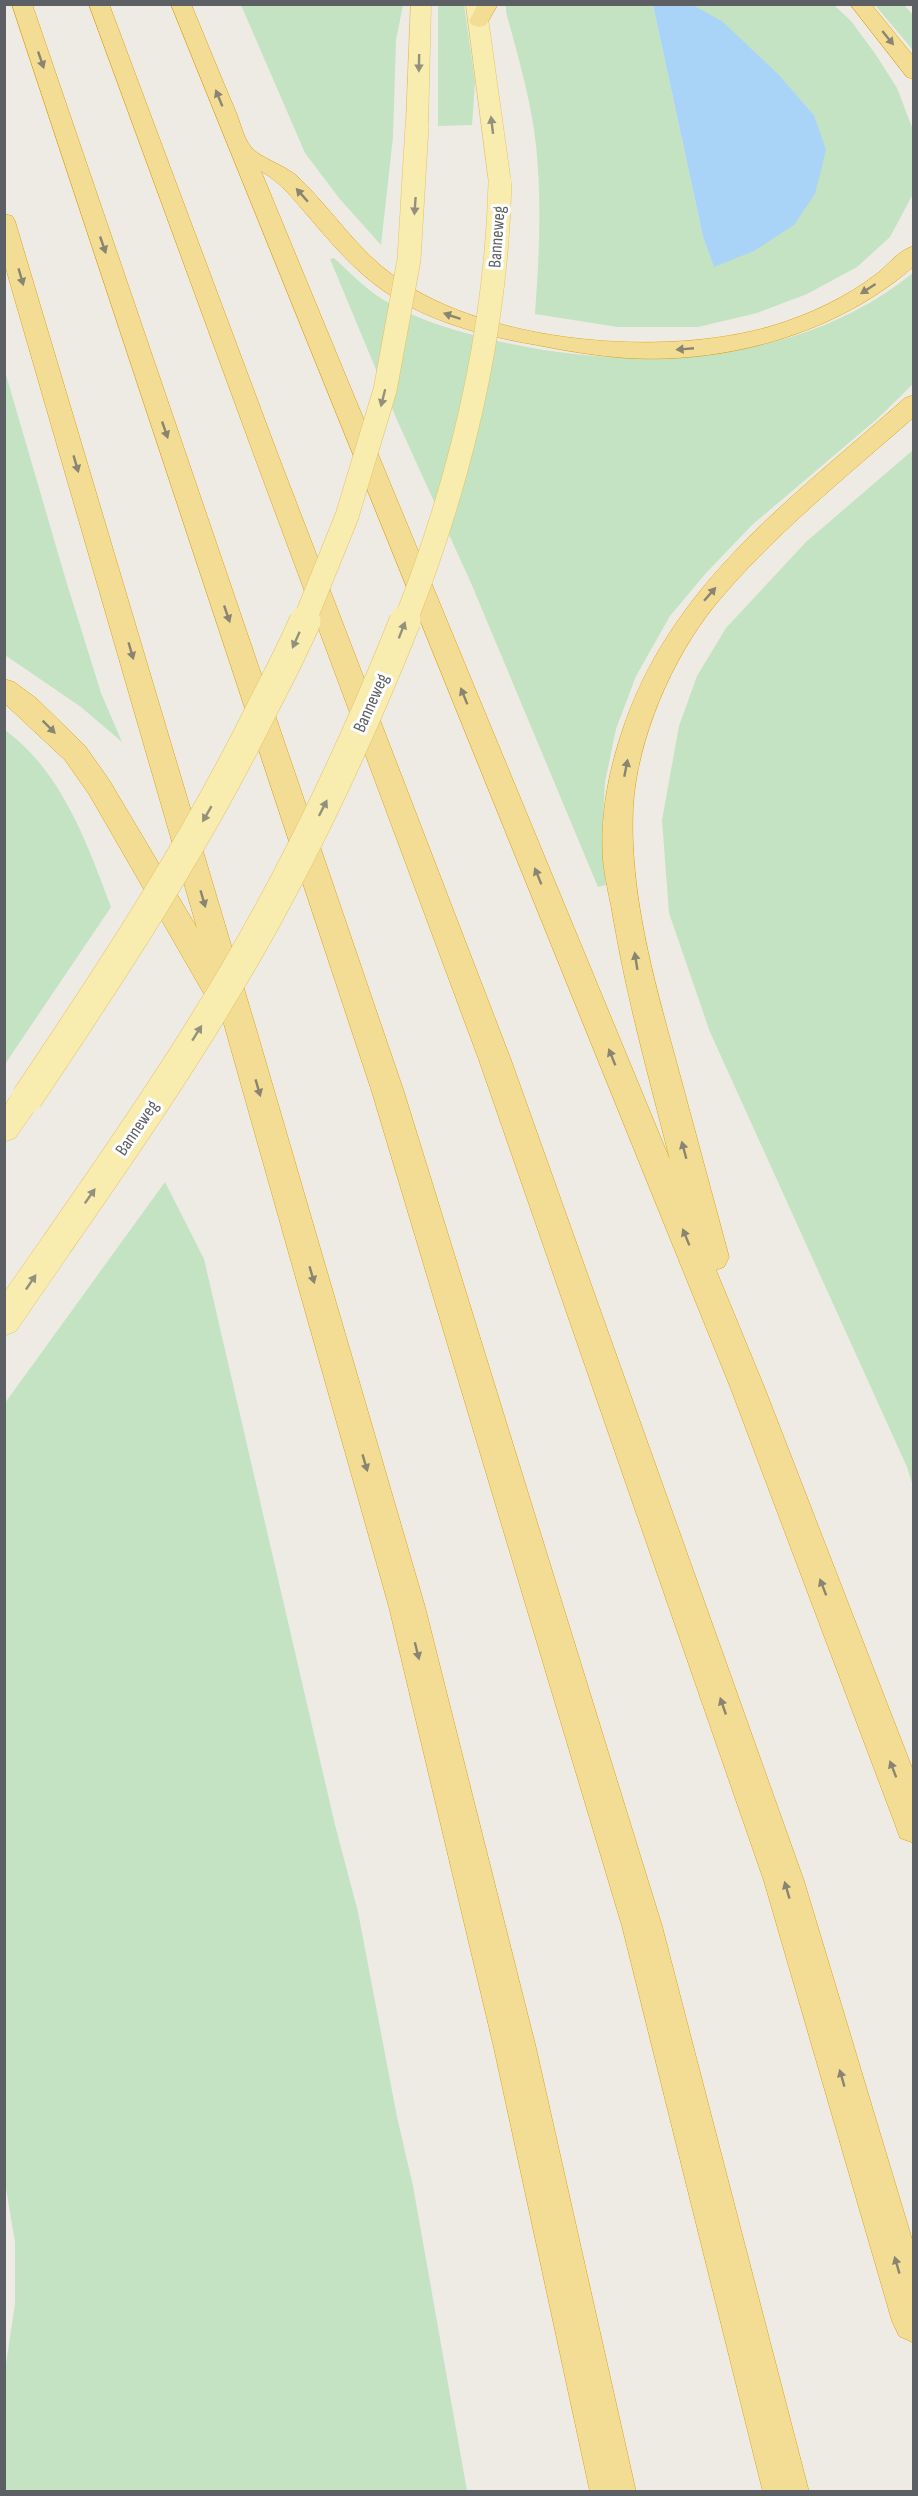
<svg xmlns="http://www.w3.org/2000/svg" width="918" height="2496" viewBox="0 0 918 2496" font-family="'Sofia Sans Condensed',sans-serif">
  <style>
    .green { fill: #c3e3c3 }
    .water { fill: #aad4f7 }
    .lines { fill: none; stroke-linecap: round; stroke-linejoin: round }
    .primary-casing { stroke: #e4c366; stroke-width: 1 }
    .motorway-casing { stroke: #dda214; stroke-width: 1 }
    .primary { fill: #f8edaf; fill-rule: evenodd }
    .motorway { fill: #f3dd95; fill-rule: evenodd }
    .primary-bridge-far1-casing { stroke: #e4c366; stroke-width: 24; stroke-linecap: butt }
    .primary-bridge-casing { stroke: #e4c366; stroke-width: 32; stroke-linecap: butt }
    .primary-bridge-far1 { stroke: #f8edaf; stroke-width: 23 }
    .primary-bridge { stroke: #f8edaf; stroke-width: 31 }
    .oneway { fill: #898572 }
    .oneway2 { fill: #93917e }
    .labels { text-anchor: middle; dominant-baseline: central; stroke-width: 6; stroke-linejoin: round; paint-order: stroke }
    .street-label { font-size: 18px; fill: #5c5f63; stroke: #fff }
  </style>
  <rect width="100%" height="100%" fill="#edebe4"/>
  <g class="green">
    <polygon points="241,5 403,5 396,40 393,137 381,245 339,198 305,153"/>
    <polygon points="438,5 464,5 475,82 472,125 438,126"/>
    <path d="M506 5H653L703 237 714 266 814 115C777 73 740 33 693 5H834L851 21 876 55 897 88 913 130V194L890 237 857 267 807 294 757 313 698 327H618L535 314C539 259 542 201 536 145 531 100 518 56 506 12Z"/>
    <polygon points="875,5 904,5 913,15 913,50"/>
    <path d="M334 258C349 272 365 288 382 299 416 320 455 331 493 340 633 373 798 366 913 273V384L877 419 752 525 706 573 670 616 636 676 616 729 605 782 602 838 606 885 598 887 471 583 397 420 330 259Z"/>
    <polygon points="4,368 67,584 101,693 122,742 81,707 5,655"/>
    <polygon points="913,450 913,1486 907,1467 710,1032 669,913 662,820 679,726 697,676 726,628 806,542"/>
    <path d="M5 730C62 772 87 843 111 907L5 1064Z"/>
    <polygon points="165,1182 204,1259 335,1825 358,1912 397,2117 413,2186 467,2491 5,2491 4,2377 15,2304 15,2242 4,2176 5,1403"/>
  </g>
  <polygon class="water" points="653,5 693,5 723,22 778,74 814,115 826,150 815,194 794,225 754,251 714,267 703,237"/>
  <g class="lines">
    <defs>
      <g id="primary">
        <polygon points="411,4 431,4 428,126 425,131 417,133 409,131 406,126"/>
        <polygon points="466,4 486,4 511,183 508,188 500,190 492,188 489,183"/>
        <path d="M27 1085 38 1089 43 1098 15 1138 4 1142C4 1118 0 1094 27 1085Z"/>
        <polygon points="57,1230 69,1234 73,1244 69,1254 16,1331 4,1336 4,1293 45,1234"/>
      </g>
      <g id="motorway">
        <polygon points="12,4 32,4 404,1092 662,1926 809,2492 763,2492 622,1926 372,1092"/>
        <polygon points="89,4 109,4 278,455 511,1060 804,1881 914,2246 914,2343 899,2336 892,2321 764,1881 479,1060 254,455"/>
        <path d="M171 4H191C206 40 220 75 235 110 240 121 243 138 251 147 259 158 288 166 300 179 333 211 357 250 395 277 488 344 664 358 772 326 809 315 847 297 878 273 889 264 899 250 914 246V266C838 333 727 364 627 358 597 356 567 351 537 345 484 336 429 322 384 291 355 271 332 244 310 218 294 200 282 183 261 171L670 1160C650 1081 628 1003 614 922 611 902 605 881 603 860 600 818 608 775 621 735 669 584 792 499 905 398L914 395V417C846 477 773 535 715 605 672 658 637 739 633 807 629 891 653 977 675 1057 693 1124 711 1190 729 1257L724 1267 716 1270 765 1389 914 1773V1843L900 1838 895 1824 731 1389Z"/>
        <polygon points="478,4 498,4 486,25 479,27 472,25 469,21"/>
        <polygon points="850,4 871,4 914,57 914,79 907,77"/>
        <polygon points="4,214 12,216 15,221 257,1032 425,1607 536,2048 636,2492 590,2492 494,2048 389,1607 218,1003 207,999 89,794 65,760 4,703 4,679 14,682 37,699 85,746 109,780 197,928 4,262"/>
      </g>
    </defs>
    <use href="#primary" class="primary-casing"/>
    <use href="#motorway" class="motorway-casing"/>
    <use href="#primary" class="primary"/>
    <use href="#motorway" class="motorway"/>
    <defs>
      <g id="primary-bridge-far1">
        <polyline points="304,622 347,516 385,390 409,260 417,126"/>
        <path d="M405 622C461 480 496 336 500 183"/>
      </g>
      <g id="primary-bridge">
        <path d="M27 1098C111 973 194 847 261 711 276 681 292 652 305 621"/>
        <path d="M57 1244C119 1155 181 1065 236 971 302 859 357 741 405 621"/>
      </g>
    </defs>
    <use href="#primary-bridge-far1" class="primary-bridge-far1-casing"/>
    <use href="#primary-bridge" class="primary-bridge-casing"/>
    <use href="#primary-bridge-far1" class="primary-bridge-far1"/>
    <use href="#primary-bridge" class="primary-bridge"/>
  </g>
  <defs><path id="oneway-solid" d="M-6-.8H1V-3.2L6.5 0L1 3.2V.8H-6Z" transform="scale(1.5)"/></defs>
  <g class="oneway">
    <use href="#oneway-solid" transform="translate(888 38) rotate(51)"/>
    <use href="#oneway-solid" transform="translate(41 60) rotate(71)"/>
    <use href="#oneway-solid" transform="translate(219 98) rotate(-112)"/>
    <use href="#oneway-solid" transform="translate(302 195) rotate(-131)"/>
    <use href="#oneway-solid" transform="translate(103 245) rotate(71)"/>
    <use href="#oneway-solid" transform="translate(21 277) rotate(74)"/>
    <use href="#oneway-solid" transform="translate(868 289) rotate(147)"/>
    <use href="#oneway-solid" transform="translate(452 316) rotate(-161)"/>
    <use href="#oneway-solid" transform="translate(685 349) rotate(175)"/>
    <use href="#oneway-solid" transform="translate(165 430) rotate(71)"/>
    <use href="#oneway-solid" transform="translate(76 464) rotate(74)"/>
    <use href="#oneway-solid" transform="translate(710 594) rotate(-49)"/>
    <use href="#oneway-solid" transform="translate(227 614) rotate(71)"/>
    <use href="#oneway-solid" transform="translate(131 651) rotate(74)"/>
    <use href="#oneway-solid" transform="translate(464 696) rotate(-112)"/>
    <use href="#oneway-solid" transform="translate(49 727) rotate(45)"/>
    <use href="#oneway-solid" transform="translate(626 768) rotate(-79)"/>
    <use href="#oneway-solid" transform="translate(538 876) rotate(-112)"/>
    <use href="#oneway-solid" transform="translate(203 899) rotate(74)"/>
    <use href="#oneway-solid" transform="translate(636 961) rotate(-99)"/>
    <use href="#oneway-solid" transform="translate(612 1057) rotate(-112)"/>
    <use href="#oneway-solid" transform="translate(258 1088) rotate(74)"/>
    <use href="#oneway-solid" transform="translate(684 1150) rotate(-105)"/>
    <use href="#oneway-solid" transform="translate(686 1237) rotate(-112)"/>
    <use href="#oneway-solid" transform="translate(312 1275) rotate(74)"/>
    <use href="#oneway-solid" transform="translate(365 1463) rotate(74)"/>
    <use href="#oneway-solid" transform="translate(823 1587) rotate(-111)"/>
    <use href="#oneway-solid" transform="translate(417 1651) rotate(76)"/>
    <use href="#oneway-solid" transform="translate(723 1706) rotate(-109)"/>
    <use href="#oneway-solid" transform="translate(893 1769) rotate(-111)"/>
    <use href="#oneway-solid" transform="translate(787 1890) rotate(-106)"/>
    <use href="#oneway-solid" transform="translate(842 2078) rotate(-106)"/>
    <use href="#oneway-solid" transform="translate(897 2265) rotate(-106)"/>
  </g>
  <g class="oneway2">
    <use href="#oneway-solid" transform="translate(419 63) rotate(91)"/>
    <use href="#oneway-solid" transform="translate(492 125) rotate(-97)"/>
    <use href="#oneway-solid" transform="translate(415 206) rotate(94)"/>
    <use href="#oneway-solid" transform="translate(383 398) rotate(104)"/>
    <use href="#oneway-solid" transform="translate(402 630) rotate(-69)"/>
    <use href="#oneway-solid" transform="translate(296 640) rotate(114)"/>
    <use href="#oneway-solid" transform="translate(323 808) rotate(-63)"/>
    <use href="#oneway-solid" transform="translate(207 814) rotate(120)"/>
    <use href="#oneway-solid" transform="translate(197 1033) rotate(-58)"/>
    <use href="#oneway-solid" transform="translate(90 1196) rotate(-55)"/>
    <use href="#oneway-solid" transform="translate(31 1282) rotate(-56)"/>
  </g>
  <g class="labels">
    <g class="street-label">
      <text transform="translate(497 237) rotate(-86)">Banneweg</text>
      <text transform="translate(371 703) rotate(-66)">Banneweg</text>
      <text transform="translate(137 1128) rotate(-56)">Banneweg</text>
    </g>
  </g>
  <rect width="918" height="2496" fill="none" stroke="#5c5f63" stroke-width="12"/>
</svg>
